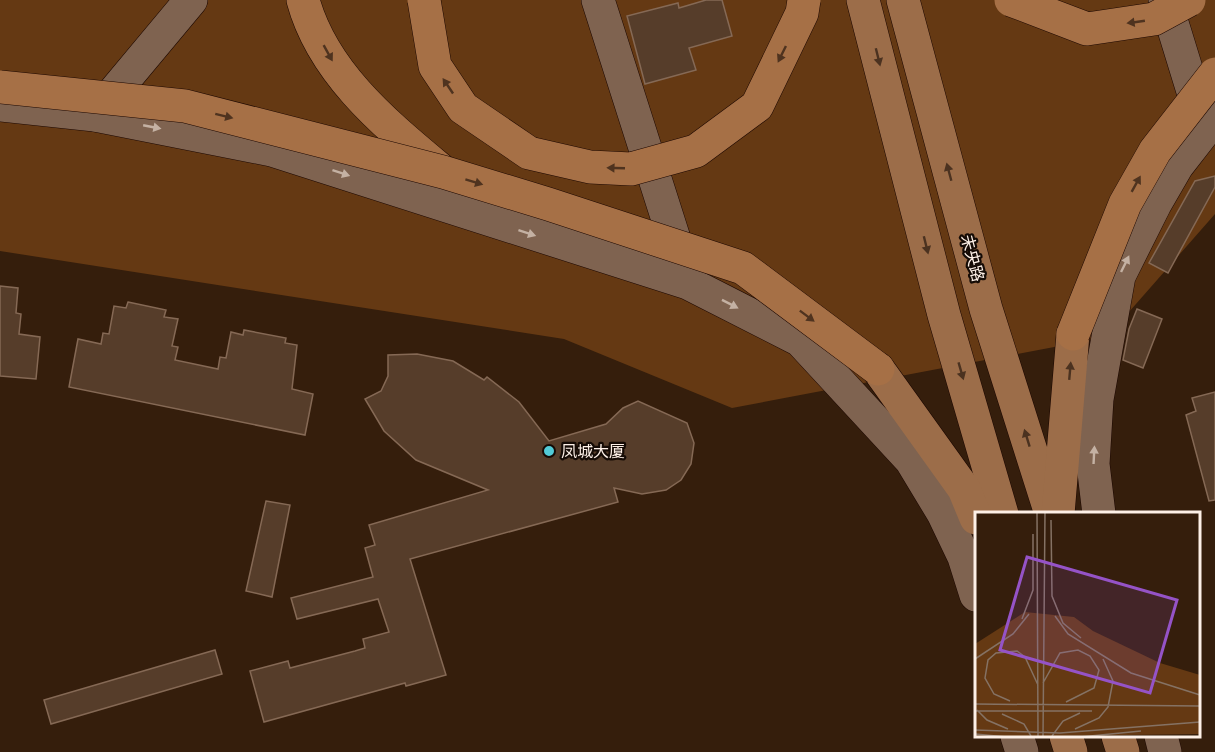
<svg xmlns="http://www.w3.org/2000/svg" width="1215" height="752" viewBox="0 0 1215 752" font-family="'Titillium Web','Noto Sans SC',sans-serif">
  <style>
    .green { fill: #653913 }
    .building { fill: #563d2a; stroke: #856955; stroke-width: 1.5 }
    .lines { fill: none; stroke-linecap: round; stroke-linejoin: round }
    .tertiary-casing { stroke: #1c0700; stroke-width: 34 }
    .secondary-casing { stroke: #1c0700; stroke-width: 34 }
    .primary-casing { stroke: #1c0700; stroke-width: 34 }
    .trunk-casing { stroke: #1c0700; stroke-width: 34 }
    .tertiary { stroke: #7f6350; stroke-width: 33 }
    .secondary { stroke: #7f6350; stroke-width: 33 }
    .primary { stroke: #9c6d49; stroke-width: 33 }
    .trunk { stroke: #a67046; stroke-width: 33 }
    .trunk-bridge-casing { stroke: #1c0700; stroke-width: 34; stroke-linecap: butt }
    .trunk-bridge { stroke: #a67046; stroke-width: 33 }
    .oneway { fill: #4f331f }
    .oneway2 { fill: #4b3220 }
    .oneway3 { fill: #c4b1a3 }
    .poi-dot { fill: #52cbd7; stroke: #150b05; stroke-width: 2 }
    .labels { text-anchor: middle; dominant-baseline: central; stroke-width: 4.5; stroke-linejoin: round; paint-order: stroke }
    .street-label { font-size: 16px; fill: #fdf0e7; stroke: #150b05 }
    .poi-label { font-size: 16px; fill: #fdf0e7; stroke: #150b05; text-anchor: start }
    .inset-road { fill: none; stroke: #857264; stroke-width: 1.5 }
    .view { fill: #9553c7; fill-opacity: 0.15; stroke: #9553c7; stroke-width: 3 }
    .inset-edge { fill: none; stroke: #fdf0e7; stroke-width: 3 }
  </style>
  <rect width="100%" height="100%" fill="#351e0c"/>
  <polygon class="green" points="0,0 1215,0 1215,214 1107,337 732,408 564,339 0,251"/>
  <g class="building">
    <polygon points="706,0 722,0 732,36 689,48 696,70 645,84 627,16 678,3 679,8"/>
    <polygon points="1215,176 1215,187 1168,273 1149,263 1195,181"/>
    <polygon points="0,286 18,288 16,313 21,314 19,334 40,337 36,379 0,376"/>
    <polygon points="128,302 166,310 164,317 178,319 172,346 178,347 175,360 218,369 220,357 226,358 231,332 243,335 244,330 286,338 285,343 297,345 292,389 313,394 305,435 69,387 78,339 101,344 103,333 109,334 114,306 126,308"/>
    <polygon points="1137,309 1162,319 1143,368 1123,360 1129,329"/>
    <polygon points="417,354 453,361 484,380 487,377 519,402 549,441 606,424 623,408 638,401 687,423 694,443 691,464 681,480 666,490 642,494 614,488 618,502 410,559 446,675 406,686 405,683 264,722 250,671 288,661 290,668 355,651 365,648 363,639 389,632 378,599 297,619 291,598 373,577 365,548 375,545 369,525 488,490 416,460 384,431 365,399 381,391 388,376 388,355"/>
    <polygon points="1215,392 1215,500 1209,501 1186,415 1196,411 1192,398"/>
    <polygon points="266,501 290,505 272,597 246,591"/>
    <polygon points="215,650 222,674 51,724 44,700"/>
  </g>
  <g class="lines">
    <defs>
      <g id="tertiary">
        <polyline points="598,0 684,270"/>
        <polyline points="1165,0 1203,124"/>
        <polyline points="95,115 191,0"/>
      </g>
      <g id="secondary">
        <polyline points="0,105 95,115 272,150 688,283 800,340 911,460 943,513 964,557 976,595"/>
        <polyline points="1099,514 1093,464 1097,399 1119,276 1155,204 1177,166 1215,117"/>
        <polyline points="1017,736 1022,752"/>
        <polyline points="1161,736 1165,752"/>
      </g>
      <g id="primary">
        <polyline points="863,0 944,315 1002,514"/>
        <polyline points="903,0 986,309 1051,514"/>
        <polyline points="878,369 964,489 976,518"/>
        <polyline points="1058,514 1073,334"/>
        <polyline points="1066,736 1071,752"/>
        <polyline points="1118,736 1123,752"/>
      </g>
      <path id="trunk" d="M303 0C323 74 387 125 443 172"/>
    </defs>
    <use href="#tertiary" class="tertiary-casing"/>
    <use href="#secondary" class="secondary-casing"/>
    <use href="#primary" class="primary-casing"/>
    <use href="#trunk" class="trunk-casing"/>
    <use href="#tertiary" class="tertiary"/>
    <use href="#secondary" class="secondary"/>
    <use href="#primary" class="primary"/>
    <use href="#trunk" class="trunk"/>
    <defs>
      <g id="trunk-bridge">
        <polyline points="424,0 435,66 463,108 529,153 590,167 631,169 696,151 757,106 802,13 804,0"/>
        <polyline points="1011,0 1087,29 1154,19 1189,0"/>
        <polyline points="0,87 185,106 443,172 548,204 743,268 878,369"/>
        <polyline points="1073,334 1125,204 1155,151 1215,74"/>
      </g>
    </defs>
    <use href="#trunk-bridge" class="trunk-bridge-casing"/>
    <use href="#trunk-bridge" class="trunk-bridge"/>
  </g>
  <defs><path id="oneway-solid" d="M-6-.8H1V-3.2L6.5 0L1 3.2V.8H-6Z" transform="scale(1.5)"/></defs>
  <g class="oneway">
    <use href="#oneway-solid" transform="translate(1136 22) rotate(172)"/>
    <use href="#oneway-solid" transform="translate(328 53) rotate(61)"/>
    <use href="#oneway-solid" transform="translate(782 54) rotate(116)"/>
    <use href="#oneway-solid" transform="translate(448 86) rotate(-124)"/>
    <use href="#oneway-solid" transform="translate(224 116) rotate(14)"/>
    <use href="#oneway-solid" transform="translate(616 168) rotate(-178)"/>
    <use href="#oneway-solid" transform="translate(474 182) rotate(17)"/>
    <use href="#oneway-solid" transform="translate(1136 184) rotate(-61)"/>
    <use href="#oneway-solid" transform="translate(807 316) rotate(37)"/>
  </g>
  <g class="oneway2">
    <use href="#oneway-solid" transform="translate(878 57) rotate(76)"/>
    <use href="#oneway-solid" transform="translate(949 172) rotate(-105)"/>
    <use href="#oneway-solid" transform="translate(926 245) rotate(76)"/>
    <use href="#oneway-solid" transform="translate(961 371) rotate(74)"/>
    <use href="#oneway-solid" transform="translate(1070 371) rotate(-85)"/>
    <use href="#oneway-solid" transform="translate(1027 438) rotate(-107)"/>
  </g>
  <g class="oneway3">
    <use href="#oneway-solid" transform="translate(152 127) rotate(11)"/>
    <use href="#oneway-solid" transform="translate(341 173) rotate(18)"/>
    <use href="#oneway-solid" transform="translate(527 233) rotate(18)"/>
    <use href="#oneway-solid" transform="translate(1125 264) rotate(-64)"/>
    <use href="#oneway-solid" transform="translate(730 304) rotate(27)"/>
    <use href="#oneway-solid" transform="translate(1094 455) rotate(-87)"/>
  </g>
  <circle class="poi-dot" cx="549" cy="451" r="6"/>
  <g class="labels">
    <g class="street-label">
      <text transform="translate(973 258) rotate(75)">未央路</text>
    </g>
    <g class="poi-label">
      <text x="561" y="451">凤城大厦</text>
    </g>
  </g>
  <g transform="translate(975 512)">
    <rect width="225" height="225" fill="#351e0c"/>
    <path d="M50 100 99 105 118 119 185 151 225 163V222L0 225V132Z" fill="#653913"/>
    <path class="inset-road" d="M62 0 63 225M76 8 77 84 88 111 106 126M80 104 93 122 156 161 225 183M47 107 58 78V22M0 147 38 122 54 102M68 171 85 141 103 138 115 144 124 158 119 176 91 190M35 189 19 182 10 166 13 148 21 141 42 139 50 145 63 173M0 192 225 194M2 198 12 208 33 217M0 199H117M27 202 49 212 56 224M100 217 124 206 133 195 138 169 128 147M0 218 85 221 225 210M0 222 32 225M77 224 88 209 105 201M68 225 70 0M105 225 166 219"/>
    <path class="view" d="M52 45 202 88 175 181 25 138Z"/>
    <rect width="225" height="225" class="inset-edge"/>
  </g>
</svg>
